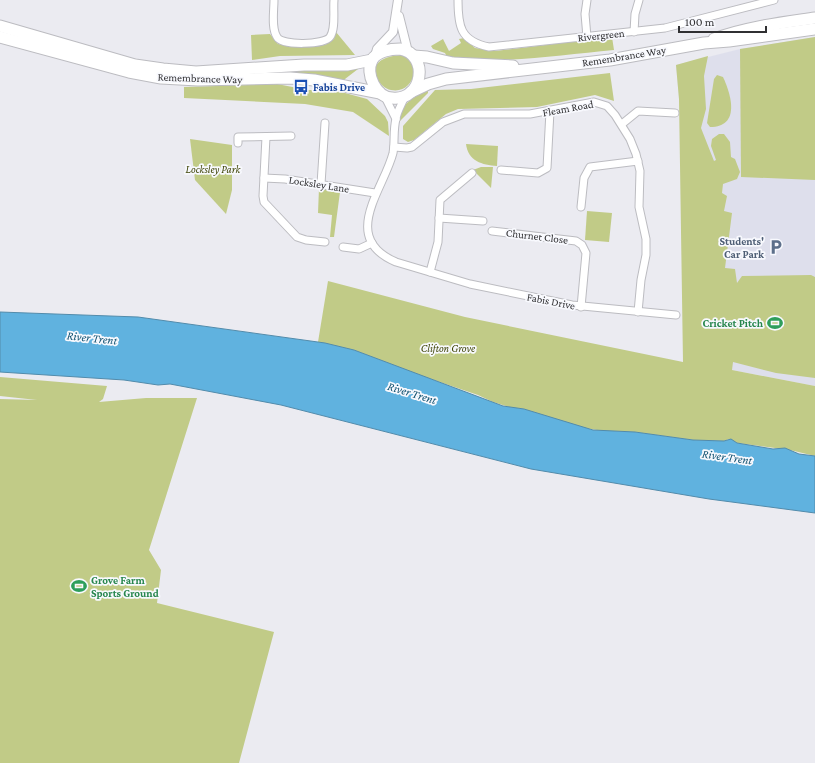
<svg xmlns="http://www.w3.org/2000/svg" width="815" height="763" viewBox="0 0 815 763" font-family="'Crimson Pro',serif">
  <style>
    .built { fill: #dedfec }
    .green { fill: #c1cb87 }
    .water { fill: #60b2df; stroke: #528bab }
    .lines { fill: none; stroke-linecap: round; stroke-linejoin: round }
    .minor-casing { stroke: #bcbcc1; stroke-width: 9 }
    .tertiary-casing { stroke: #bcbcc1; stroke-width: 10 }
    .trunk-casing { stroke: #bcbcc1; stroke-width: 13 }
    .minor { stroke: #fff; stroke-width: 7 }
    .tertiary { stroke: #fff; stroke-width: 8 }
    .trunk { stroke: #fff; stroke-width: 11 }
    .labels { text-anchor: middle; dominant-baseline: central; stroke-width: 3.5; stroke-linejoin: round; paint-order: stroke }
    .street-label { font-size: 11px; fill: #303032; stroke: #f8f9fe }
    .transit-label { font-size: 11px; font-weight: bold; fill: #164399; stroke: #f8f9fe; text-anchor: start }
    .park-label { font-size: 11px; font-style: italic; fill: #3e4405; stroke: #f8f9fe }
    .service-label { font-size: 11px; font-weight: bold; fill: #4e5e75; stroke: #f8f9fe; text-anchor: end }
    .leisure-label { font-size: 11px; font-weight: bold; fill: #27864d; stroke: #f8f9fe; text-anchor: end }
    .water-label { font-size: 12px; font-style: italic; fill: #125372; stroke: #f8f9fe }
  </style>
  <rect width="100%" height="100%" fill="#ebebf1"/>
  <polygon class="built" points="815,37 815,386 732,370 679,99 676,65 740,49"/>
  <g class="green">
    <polygon points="336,32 355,55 280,56 252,60 251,35 270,34 278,44 285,45 325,45 334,39"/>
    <path d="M612 37 614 50C559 55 502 65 447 57L445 53 433 49 431 46 443 39 449 51 461 43 459 39 464 38 475 48 495 51Z"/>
    <polygon points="815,37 815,180 741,177 740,49"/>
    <path d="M400 55C424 58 415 95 391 90 380 88 369 71 379 62 385 57 393 56 400 55Z"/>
    <polygon points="708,56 704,76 706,109 701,128 714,161 716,160 711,146 712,139 719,134 724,134 730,142 731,157 735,159 740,172 737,179 723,184 722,193 727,196 724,211 732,213 725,268 735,269 737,283 742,276 811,275 815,277 815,378 776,373 733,362 732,370 815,386 815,456 790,450 737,443 729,439 724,441 693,440 635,432 603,431 579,427 524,409 512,408 493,402 478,395 422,376 354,350 318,342 328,281 465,317 683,362 679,99 676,65"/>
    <polygon points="131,67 283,70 358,69 345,79 344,81 231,77"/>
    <polygon points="610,73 614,101 595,95 537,107 458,109 446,114 414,140 408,142 403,139 403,126 435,90 471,89"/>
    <path d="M717 75 723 77C731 94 741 127 710 127L707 123 714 79Z"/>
    <polygon points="277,84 308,90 334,90 367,99 385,116 388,122 389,136 353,112 305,104 184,98 184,87"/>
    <path d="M428 90V93L400 121C398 105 416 95 428 90Z"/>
    <polygon points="190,139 232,145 232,190 226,214 195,180"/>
    <path d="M466 144 498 146 497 166C482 165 468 161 466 144Z"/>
    <polygon points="481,167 493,167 491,188 473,170"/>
    <polygon points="319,188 340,192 334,237 330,237 332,215 318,213"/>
    <polygon points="587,211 612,213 609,242 585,240"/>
    <polygon points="0,377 107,386 103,399 99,402 146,398 197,398 149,550 161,570 157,603 274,632 239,763 0,763 0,399 37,400 0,396"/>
  </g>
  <polygon class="water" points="0,312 138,317 325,343 354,350 503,406 524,409 593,430 635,432 693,440 724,441 731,439 737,443 773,449 785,448 799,454 815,456 815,513 709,499 531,469 281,405 170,384 158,385 124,380 0,372"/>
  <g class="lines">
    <defs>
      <g id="minor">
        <path d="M274 0C274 11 271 28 277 37 282 46 324 45 330 37 336 29 333 10 334 0"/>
        <path d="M458 0C458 26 460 41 489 47L665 28 774 0"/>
        <polyline points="634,32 635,14 639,0"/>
        <polyline points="587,37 585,14 587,0"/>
        <path d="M405 96C402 104 397 111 396 119 393 130 395 142 393 153 384 189 339 238 396 262L470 284 572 305 676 315"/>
        <polyline points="385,97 396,119"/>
        <polyline points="622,124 638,111 675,113"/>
        <polyline points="266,137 263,196 264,202 297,237 306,240 325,242"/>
        <polyline points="238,143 238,137 291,136"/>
        <polyline points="394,147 407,148 412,147 443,122 464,114 530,114 594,102 607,106 615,115 630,139 636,154 640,171 639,207 646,239 646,255 641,280 638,312"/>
        <polyline points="501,170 538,173 547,168 550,111"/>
        <polyline points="264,178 285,179 375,193"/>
        <polyline points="321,184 325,123"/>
        <polyline points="581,207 584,178 590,167 638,161"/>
        <polyline points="439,218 483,221"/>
        <polyline points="492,231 576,241 582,245 586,253 581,307"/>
        <polyline points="343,247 359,249 372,243"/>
        <polyline points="430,272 438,242 440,200 472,173"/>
      </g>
      <g id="tertiary">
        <polyline points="399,16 408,52"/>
        <polyline points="375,56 377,49 393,32 398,0"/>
      </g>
      <g id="trunk">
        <polyline points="0,26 135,65 163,69 196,72 304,65 347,65 372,60"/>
        <polyline points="0,37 129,72 161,78 198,80 290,78 314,80 380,93"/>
        <path d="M714 39C746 27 781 23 815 18"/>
        <path d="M400 49C430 54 423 102 392 98 376 97 365 74 372 60 377 51 391 49 400 49Z"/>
        <polyline points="414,56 427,57 453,63 513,66"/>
        <polyline points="411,92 428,84 446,79 610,60 704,43 729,41 815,29"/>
      </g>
    </defs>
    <use href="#minor" class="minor-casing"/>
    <use href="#tertiary" class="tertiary-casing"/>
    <use href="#trunk" class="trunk-casing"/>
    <use href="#minor" class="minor"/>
    <use href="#tertiary" class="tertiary"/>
    <use href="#trunk" class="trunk"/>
  </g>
  <defs>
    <symbol id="bus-bare" viewBox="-9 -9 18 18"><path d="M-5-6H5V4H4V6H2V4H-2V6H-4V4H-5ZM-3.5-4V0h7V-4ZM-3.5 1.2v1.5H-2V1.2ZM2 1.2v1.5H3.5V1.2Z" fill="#1a4fb4" stroke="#f8f9fe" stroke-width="2.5" paint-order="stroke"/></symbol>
    <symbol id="parking-bare" viewBox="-9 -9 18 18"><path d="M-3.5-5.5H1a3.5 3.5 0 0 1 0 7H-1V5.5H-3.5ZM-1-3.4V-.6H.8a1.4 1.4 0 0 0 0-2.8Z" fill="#5c6f8a" stroke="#f8f9fe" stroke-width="2.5" paint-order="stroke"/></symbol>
    <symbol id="stadium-bare" viewBox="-9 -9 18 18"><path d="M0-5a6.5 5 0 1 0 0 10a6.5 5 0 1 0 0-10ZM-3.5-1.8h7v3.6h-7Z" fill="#2e9e5b" stroke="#f8f9fe" stroke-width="2.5" paint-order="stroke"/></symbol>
  </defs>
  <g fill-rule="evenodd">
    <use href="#bus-bare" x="290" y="76" width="22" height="22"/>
    <use href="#parking-bare" x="765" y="236" width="22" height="22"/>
    <use href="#stadium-bare" x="764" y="312" width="22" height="22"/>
    <use href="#stadium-bare" x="68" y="575" width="22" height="22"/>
  </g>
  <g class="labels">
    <g class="street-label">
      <text transform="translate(601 35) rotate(-6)">Rivergreen</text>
      <text transform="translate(624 56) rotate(-9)">Remembrance Way</text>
      <text transform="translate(200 78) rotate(2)">Remembrance Way</text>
      <text transform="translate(568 108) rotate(-10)">Fleam Road</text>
      <text transform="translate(319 184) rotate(9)">Locksley Lane</text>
      <text transform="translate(537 236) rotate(7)">Churnet Close</text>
      <text transform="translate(551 301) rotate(11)">Fabis Drive</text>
    </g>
    <g class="transit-label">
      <text x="313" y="87">Fabis Drive</text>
    </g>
    <g class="park-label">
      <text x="213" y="169">Locksley Park</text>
      <text x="448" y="348">Clifton Grove</text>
    </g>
    <g class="service-label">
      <text x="764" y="241">Students'<tspan x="764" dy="13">Car Park</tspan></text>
    </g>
    <g class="leisure-label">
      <text x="763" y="323">Cricket Pitch</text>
      <text x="91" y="580" text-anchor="start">Grove Farm<tspan x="91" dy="13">Sports Ground</tspan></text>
    </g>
    <g class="water-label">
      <text transform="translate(92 338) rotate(6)">River Trent</text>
      <text transform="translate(412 393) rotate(17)">River Trent</text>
      <text transform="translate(727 457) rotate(8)">River Trent</text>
    </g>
  </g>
  <path d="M679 26v6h87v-6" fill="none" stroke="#303032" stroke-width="2"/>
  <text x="685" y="26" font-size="12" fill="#303032" stroke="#f8f9fe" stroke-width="3" paint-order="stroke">100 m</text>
</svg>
